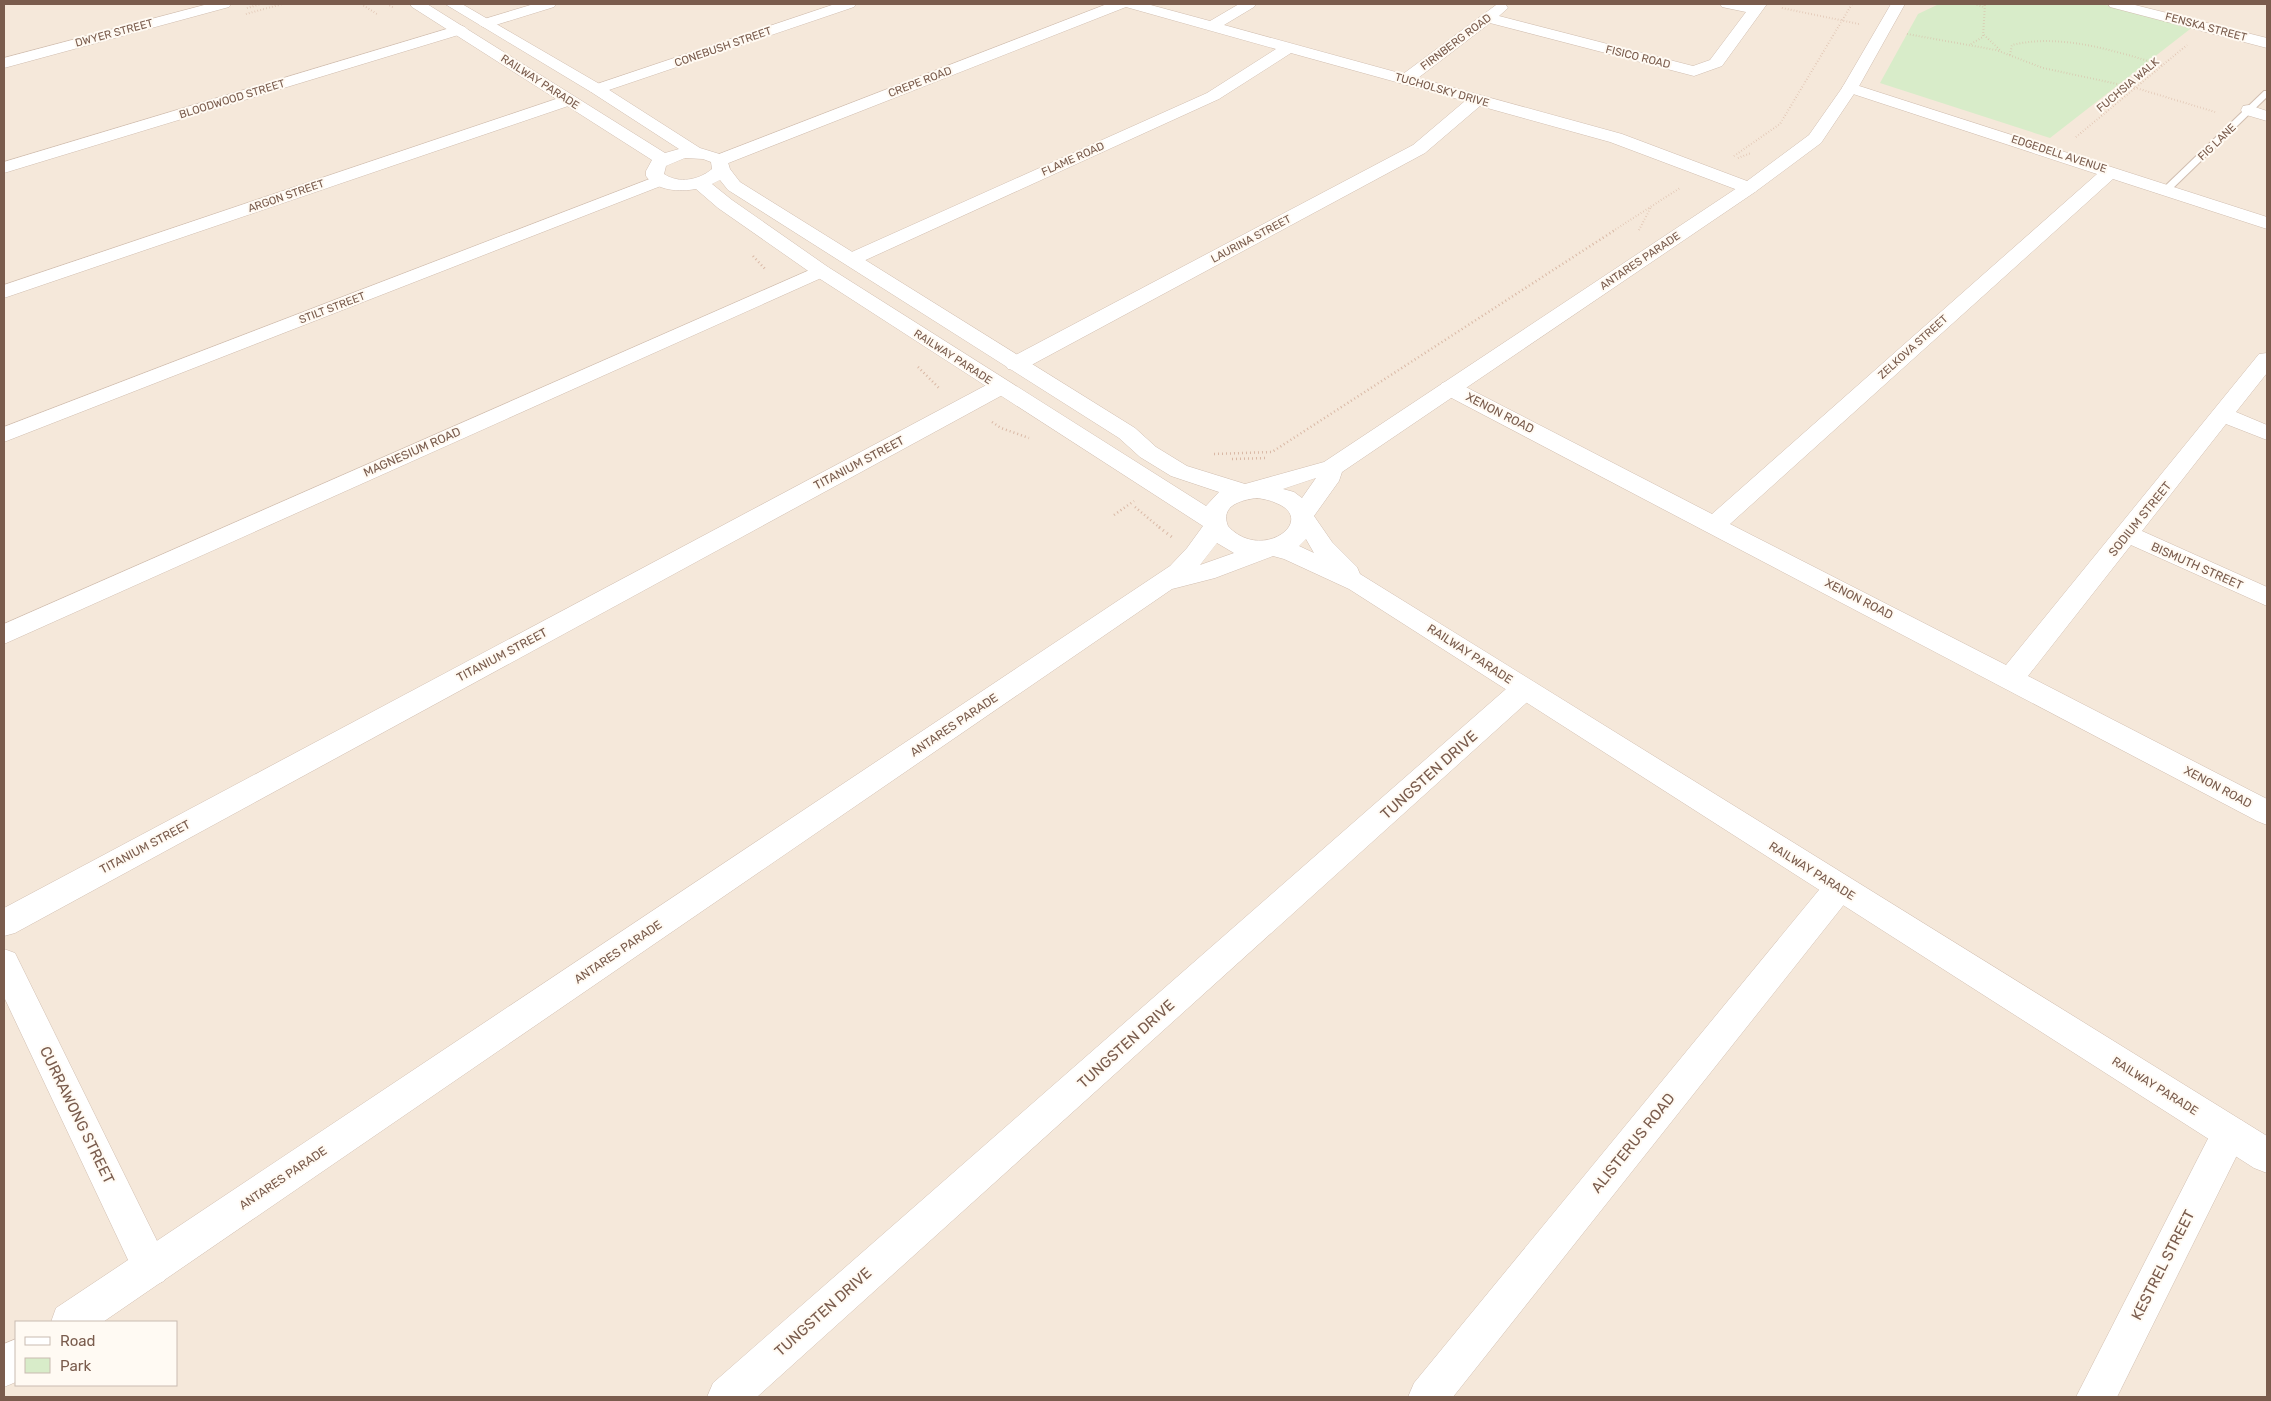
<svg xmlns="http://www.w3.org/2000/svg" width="2271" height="1401" viewBox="0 0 2271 1401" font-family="Rubik,sans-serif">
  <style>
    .residential { fill: #f5e8da; fill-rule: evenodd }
    .green { fill: #d8ecc9 }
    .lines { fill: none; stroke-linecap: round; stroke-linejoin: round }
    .service-casing { stroke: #d1beb0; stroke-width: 2 }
    .minor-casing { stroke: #d1beb0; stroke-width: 1 }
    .tertiary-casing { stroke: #d1beb0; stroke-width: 1 }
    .path-far2 { stroke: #d9b8a5; stroke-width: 2; stroke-dasharray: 0.5 2.5; stroke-linecap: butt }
    .path-far1 { stroke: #d9b8a5; stroke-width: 2.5; stroke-dasharray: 1 3; stroke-linecap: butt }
    .path { stroke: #d9b8a5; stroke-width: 3; stroke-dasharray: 1 4; stroke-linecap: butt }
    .service { fill: #fff; fill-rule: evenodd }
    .minor { fill: #fff; fill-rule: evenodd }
    .tertiary { fill: #fff; fill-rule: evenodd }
    .labels { text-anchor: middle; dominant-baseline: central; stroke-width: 4; stroke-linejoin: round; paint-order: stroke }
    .far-street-label { font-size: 11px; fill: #7a5c4d; stroke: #fffaf3 }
    .street-label { font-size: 12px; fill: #7a5c4d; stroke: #fffaf3 }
    .near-street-label { font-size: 15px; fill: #7a5c4d; stroke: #fffaf3 }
  </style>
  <rect width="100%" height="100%" fill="#fdf6ec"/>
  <path class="residential" d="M4 4H2267V1397H4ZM16 1322H176V1385H16Z"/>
  <polygon class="green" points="1939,4 2098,4 2120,7 2194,26 2050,138 1880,83 1918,14"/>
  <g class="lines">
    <defs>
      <polygon id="service" points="2264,91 2267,91 2267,97 2170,191 2164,191 2164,187"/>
      <g id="minor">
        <polygon points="534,4 556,4 554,7 486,28 481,26 478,23 481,20"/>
        <polygon points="835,4 856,4 854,7 603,92 591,92 589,89 591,86"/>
        <polygon points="1107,4 1147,4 1210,21 1239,4 1256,4 1254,7 1224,25 1403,74 1496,5 1506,5 1508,8 1499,16 1693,66 1710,60 1746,12 1722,7 1720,4 1767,4 1722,66 1694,76 1490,23 1418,78 1622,134 1755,184 1758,188 1755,192 1749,193 1743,192 1610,142 1480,106 1425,153 1024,369 1016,370 1008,369 1005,364 1008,359 1413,145 1465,101 1291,53 1219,99 859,263 852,265 845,263 842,259 845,255 1207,93 1276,49 1126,7 726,164 714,164 711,160 714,156"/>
        <polygon points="2108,4 2131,4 2267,38 2267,48 2110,7"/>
        <polygon points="460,25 465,27 468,30 465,33 4,173 4,162"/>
        <polygon points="1850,83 2267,217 2267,229 2113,179 1730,524 2006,665 2259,354 2267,353 2267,373 2236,412 2267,425 2267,440 2226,424 2142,531 2267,587 2267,606 2131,545 2028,676 2267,799 2267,825 2257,821 1442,393 1439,388 1442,383 1450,381 1458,383 1712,514 2097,174 1844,91 1842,88 1844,85"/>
        <polygon points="568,95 574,96 576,100 574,104 4,298 4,285"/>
        <polygon points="2249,105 2267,111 2267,121 2243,114 2241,110 2243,106"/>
        <polygon points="660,175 666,176 669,180 666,184 4,442 4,427"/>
        <polygon points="821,265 828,267 831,271 828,275 4,644 4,624"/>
        <polygon points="1000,380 1008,382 1011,387 1008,392 15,933 4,936 4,908 992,382"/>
        <polygon points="1524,679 1534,682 1538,689 1534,696 757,1397 707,1397 713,1383 1514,682"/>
        <polygon points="1839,875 1850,879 1854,888 1850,897 1453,1397 1408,1397 1414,1383 1828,879"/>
        <polygon points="4,949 15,953 164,1255 170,1268 164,1281 151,1287 138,1281 4,997"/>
        <polygon points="2230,1116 2243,1121 2248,1133 2117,1397 2076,1397 2217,1121"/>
      </g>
      <g id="tertiary">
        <polygon points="208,4 231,4 229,7 4,68 4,58"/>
        <path d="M410 4H427L665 153 679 149 591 92 445 4H462L603 86 700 148 726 156 730 169 740 182 1135 428 1156 447 1187 466 1245 484 1324 462 1743 184 1809 135 1842 88 1891 4H1905L1858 88 1821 143 1755 192 1342 472 1339 481 1314 516 1332 542 1357 567 1360 574 2267 1136V1173L2254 1168 1349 589 1284 559 1273 556 1215 578 1172 589 103 1322H51L56 1308 1170 566 1187 548 1203 526 814 275 718 208 696 189C680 192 656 191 646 176V171L652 160 412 7ZM685 158 703 159 711 162 712 169C699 180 679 184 664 174L666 166ZM720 180 728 190 1119 438 1140 457 1171 476 1219 492 1206 506 828 267 732 200 712 184ZM1316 478 1302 498 1294 492 1283 489ZM1257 498C1263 499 1270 500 1276 503 1319 520 1261 563 1228 526 1220 506 1240 500 1257 498ZM1306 539 1314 553 1299 546ZM1217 543 1234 553 1200 565Z"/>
        <polygon points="16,1339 16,1382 4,1387 4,1344"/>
      </g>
    </defs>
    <use href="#service" class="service-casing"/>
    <use href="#minor" class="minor-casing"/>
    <use href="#tertiary" class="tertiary-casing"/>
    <g class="path-far2">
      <polyline points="361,4 377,14"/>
      <polyline points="387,4 394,8"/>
      <polyline points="1974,4 1985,7"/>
      <polyline points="247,8 261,4"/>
      <polyline points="1782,8 1859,24"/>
      <polyline points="246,14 282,4"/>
      <polyline points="1907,34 1996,50 2043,68 2136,88 2215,112"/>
      <polyline points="1984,35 2000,50"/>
      <polyline points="1971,44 1983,37 1985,4"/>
      <path d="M2010 55 2012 45C2062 33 2114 51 2162 65"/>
      <polyline points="2076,137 2187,45"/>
      <polyline points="1734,156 1780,124 1852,4"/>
      <polyline points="1738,158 1751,153"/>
      <polyline points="1639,230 1651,207"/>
      <polyline points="1613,231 1680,188"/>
    </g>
    <g class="path-far1">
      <polyline points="753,256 766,270"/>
      <polyline points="918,367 940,389"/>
      <polyline points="992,422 1001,428 1029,438"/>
      <polyline points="1214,454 1272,452 1615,230"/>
      <polyline points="1232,459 1266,458"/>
      <polyline points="1135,507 1160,528"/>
      <polyline points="1114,515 1134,501"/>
    </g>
    <polyline class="path" points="1159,527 1173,538"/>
    <use href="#service" class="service"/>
    <use href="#minor" class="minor"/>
    <use href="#tertiary" class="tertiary"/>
  </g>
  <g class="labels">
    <g class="far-street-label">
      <text transform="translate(2206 27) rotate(15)">FENSKA STREET</text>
      <text transform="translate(114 33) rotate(-15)">DWYER STREET</text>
      <text transform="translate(1456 42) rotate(-37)">FIRNBERG ROAD</text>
      <text transform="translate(723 47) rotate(-19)">CONEBUSH STREET</text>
      <text transform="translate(1638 57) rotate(14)">FISICO ROAD</text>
      <text transform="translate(540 82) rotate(33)">RAILWAY PARADE</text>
      <text transform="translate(920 82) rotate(-21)">CREPE ROAD</text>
      <text transform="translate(2128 85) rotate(-40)">FUCHSIA WALK</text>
      <text transform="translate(1442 90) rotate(16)">TUCHOLSKY DRIVE</text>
      <text transform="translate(232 99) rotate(-17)">BLOODWOOD STREET</text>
      <text transform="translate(2217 142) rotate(-44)">FIG LANE</text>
      <text transform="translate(2059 154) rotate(18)">EDGEDELL AVENUE</text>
      <text transform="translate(1073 159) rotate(-24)">FLAME ROAD</text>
      <text transform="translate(286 196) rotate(-19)">ARGON STREET</text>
      <text transform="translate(1251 239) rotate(-28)">LAURINA STREET</text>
      <text transform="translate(1640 261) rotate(-34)">ANTARES PARADE</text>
      <text transform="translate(332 308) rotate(-21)">STILT STREET</text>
      <text transform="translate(1913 347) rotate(-42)">ZELKOVA STREET</text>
      <text transform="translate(953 357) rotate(33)">RAILWAY PARADE</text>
    </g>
    <g class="street-label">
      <text transform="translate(1500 413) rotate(27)">XENON ROAD</text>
      <text transform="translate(412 452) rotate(-24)">MAGNESIUM ROAD</text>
      <text transform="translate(859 463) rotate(-28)">TITANIUM STREET</text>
      <text transform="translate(2140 519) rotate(-51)">SODIUM STREET</text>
      <text transform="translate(2197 566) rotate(24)">BISMUTH STREET</text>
      <text transform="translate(1859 599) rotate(27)">XENON ROAD</text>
      <text transform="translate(1470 654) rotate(33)">RAILWAY PARADE</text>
      <text transform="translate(502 655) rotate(-28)">TITANIUM STREET</text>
      <text transform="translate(954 725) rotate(-34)">ANTARES PARADE</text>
      <text transform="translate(2218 787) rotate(28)">XENON ROAD</text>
      <text transform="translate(145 847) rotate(-28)">TITANIUM STREET</text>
      <text transform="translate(1812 871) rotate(32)">RAILWAY PARADE</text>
      <text transform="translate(618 952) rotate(-34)">ANTARES PARADE</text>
      <text transform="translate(2155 1086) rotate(32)">RAILWAY PARADE</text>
      <text transform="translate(283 1178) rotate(-34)">ANTARES PARADE</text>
    </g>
    <g class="near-street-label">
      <text transform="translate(1429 775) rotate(-42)">TUNGSTEN DRIVE</text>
      <text transform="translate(1126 1044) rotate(-42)">TUNGSTEN DRIVE</text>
      <text transform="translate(77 1115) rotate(64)">CURRAWONG STREET</text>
      <text transform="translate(1633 1143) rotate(-51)">ALISTERUS ROAD</text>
      <text transform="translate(2163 1265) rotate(-63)">KESTREL STREET</text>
      <text transform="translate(823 1312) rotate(-42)">TUNGSTEN DRIVE</text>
    </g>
  </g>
  <rect width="2271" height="1401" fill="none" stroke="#7a5c4d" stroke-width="10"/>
  <rect x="15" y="1321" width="162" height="65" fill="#fffaf3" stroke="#cabbb1"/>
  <rect x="25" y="1337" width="25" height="8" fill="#ffffff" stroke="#cabbb1"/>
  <text x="60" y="1346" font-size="15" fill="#7a5c4d">Road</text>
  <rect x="25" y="1358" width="25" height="15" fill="#d8ecc9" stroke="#cabbb1"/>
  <text x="60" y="1371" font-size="15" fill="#7a5c4d">Park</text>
</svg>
